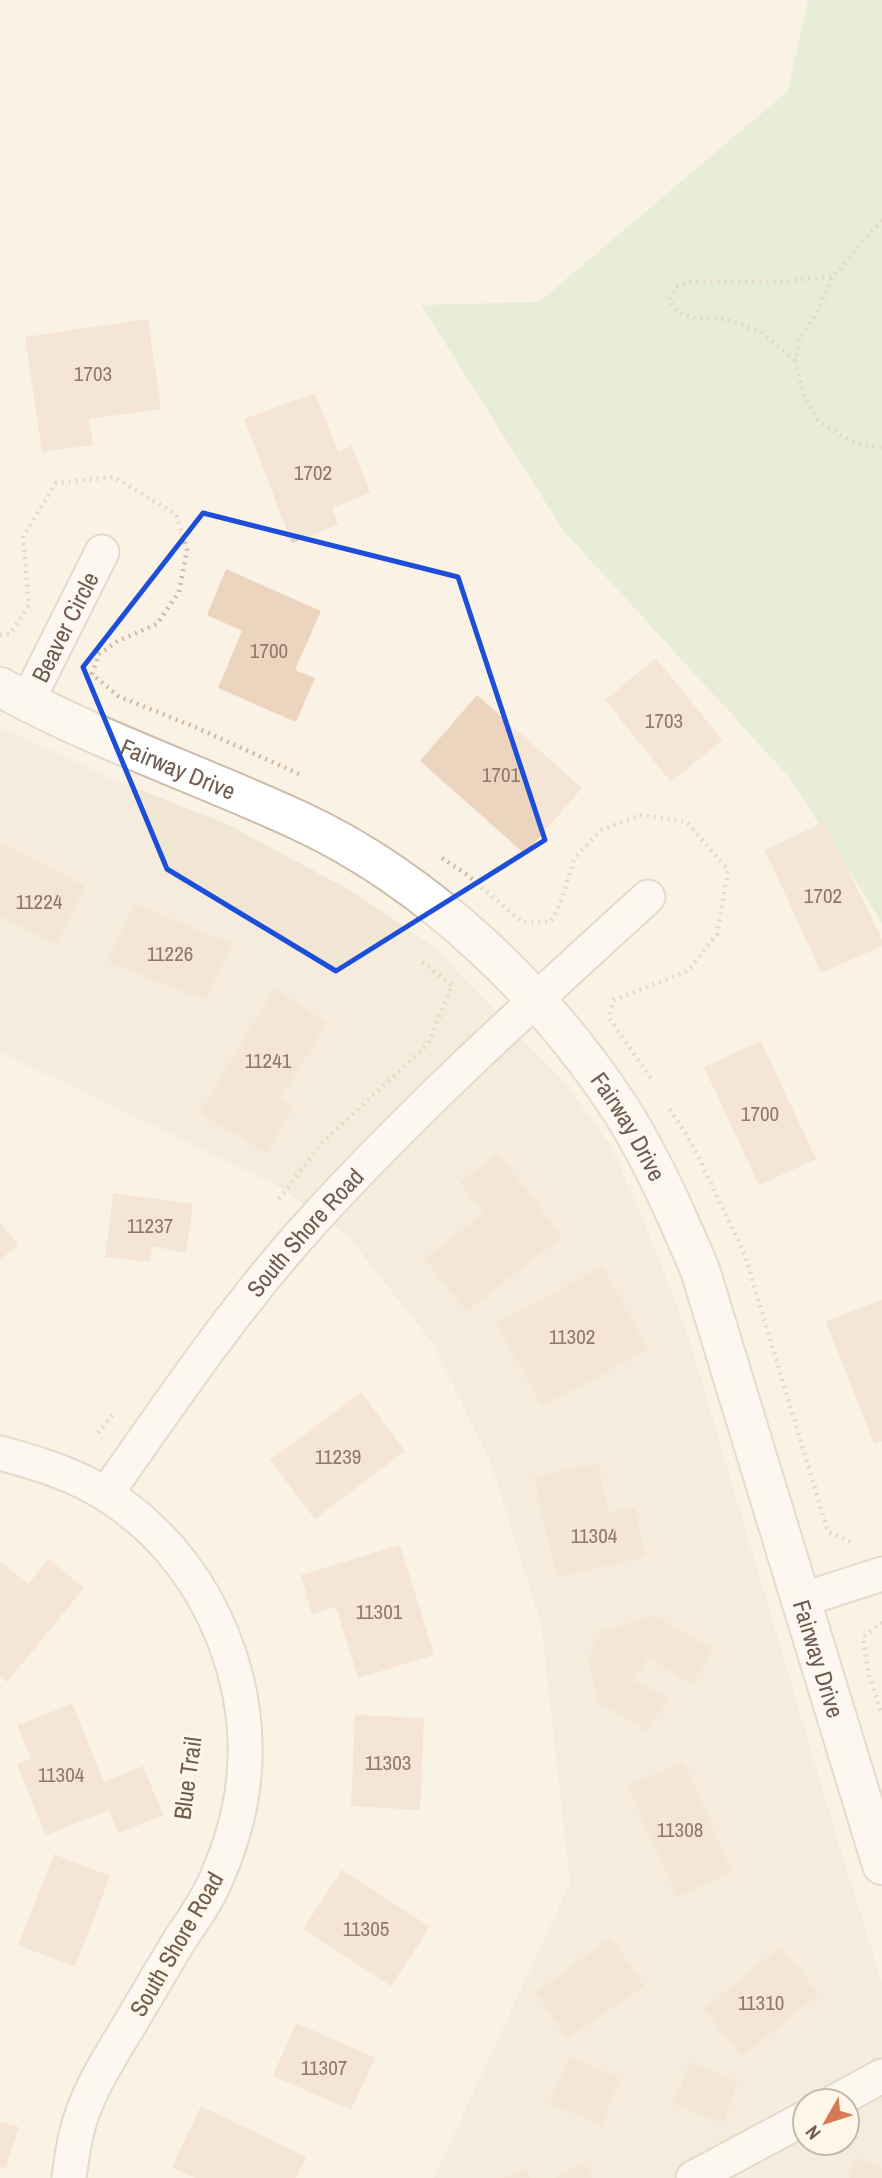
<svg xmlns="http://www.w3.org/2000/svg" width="882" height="2178" viewBox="0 0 882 2178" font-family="'Archivo Narrow',sans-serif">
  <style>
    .residential { fill: #f1e5d4; fill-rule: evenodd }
    .green { fill: #d0e6c5 }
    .building { fill: #edd4bf }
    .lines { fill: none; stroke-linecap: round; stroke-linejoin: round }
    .street-casing { stroke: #cabbac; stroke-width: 37 }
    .secondary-casing { stroke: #cdbcab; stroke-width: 42 }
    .path { stroke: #d1b7a2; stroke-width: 4.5; stroke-dasharray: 2 5; stroke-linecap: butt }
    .street { stroke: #fff; stroke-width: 33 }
    .secondary { stroke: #fff; stroke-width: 38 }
    .marked { fill: none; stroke: #1d4ed8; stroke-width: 5; stroke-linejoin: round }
    .labels { text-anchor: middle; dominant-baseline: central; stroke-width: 6; stroke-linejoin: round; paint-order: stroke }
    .number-label { font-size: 21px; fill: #8f796a }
    .street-label { font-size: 24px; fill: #705b4d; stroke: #fdf7ea }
  </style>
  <rect width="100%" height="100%" fill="#faf3e5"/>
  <path class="residential" d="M0 727 108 777 227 824 353 892 434 947 566 1084 610 1144 646 1226 688 1335 840 1848 882 1982V2178H434L570 1883 541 1624 491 1463 433 1344 349 1237 275 1184 0 1052ZM805 2101H847V2143H805Z"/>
  <polygon class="green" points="808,0 882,0 882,923 789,777 563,530 421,305 539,302 788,91"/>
  <g class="building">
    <polygon points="148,319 161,409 89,419 93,445 42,452 25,337"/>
    <polygon points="315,393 338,451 352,446 370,493 332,508 338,525 292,543 244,419"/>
    <polygon points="226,569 321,611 295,670 315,678 296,722 218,688 242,631 207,615"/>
    <polygon points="656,658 722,740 671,782 605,700"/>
    <polygon points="477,695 582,788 525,854 420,761"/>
    <polygon points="824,822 882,939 882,946 821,973 765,850"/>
    <polygon points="0,842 85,886 55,944 0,916"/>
    <polygon points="134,903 231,944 205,1000 108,962"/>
    <polygon points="274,989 327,1022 280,1099 294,1107 266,1153 200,1113"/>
    <polygon points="761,1041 816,1159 759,1185 704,1067"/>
    <polygon points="498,1153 562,1237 466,1311 425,1258 484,1213 460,1182"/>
    <polygon points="113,1193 193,1204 186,1253 152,1246 150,1262 105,1257"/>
    <polygon points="0,1222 18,1245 0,1260"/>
    <polygon points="603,1267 647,1350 542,1406 497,1323"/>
    <polygon points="882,1300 882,1441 874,1444 826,1321"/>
    <polygon points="361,1392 405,1451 315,1519 270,1460"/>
    <polygon points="598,1463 609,1513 635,1507 646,1557 557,1577 534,1477"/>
    <polygon points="400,1545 434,1655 358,1678 336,1607 312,1614 301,1575"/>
    <polygon points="49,1559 84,1588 7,1682 0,1676 0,1561 28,1584"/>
    <polygon points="656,1616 712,1649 692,1684 648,1657 634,1680 667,1699 647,1731 598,1702 588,1658 603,1630"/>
    <polygon points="72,1704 104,1782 143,1766 163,1815 118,1833 109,1810 46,1835 17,1764 31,1759 17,1725"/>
    <polygon points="355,1715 424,1718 420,1810 351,1806"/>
    <polygon points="684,1762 732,1872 677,1896 628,1786"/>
    <polygon points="54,1854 110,1876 75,1967 18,1945"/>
    <polygon points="342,1870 430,1927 391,1986 303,1929"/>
    <polygon points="611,1938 644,1986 567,2038 536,1992"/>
    <polygon points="780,1947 819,1994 742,2056 704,2009"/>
    <polygon points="296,2023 375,2058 351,2110 273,2076"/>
    <polygon points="570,2057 620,2078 601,2125 550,2104"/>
    <polygon points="690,2062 738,2082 723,2123 674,2104"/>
    <polygon points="201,2106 306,2157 296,2178 195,2178 172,2167"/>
    <polygon points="0,2122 19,2127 5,2169 0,2167"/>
    <polygon points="857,2158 882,2168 882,2178 849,2178"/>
    <polygon points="583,2162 592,2178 556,2178"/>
    <polygon points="524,2168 530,2178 504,2178"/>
  </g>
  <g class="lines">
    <defs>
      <g id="street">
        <path id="s1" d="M27 702 102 552"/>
        <path d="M0 1453C37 1463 74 1474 107 1495 200 1553 254 1668 244 1776 241 1811 231 1845 217 1877 208 1900 192 1921 179 1941 161 1971 143 2002 125 2032 106 2063 86 2095 77 2131 73 2146 71 2163 69 2178"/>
        <path id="s2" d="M106 1494C171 1402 234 1308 310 1224 415 1108 532 1003 648 897"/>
        <polyline points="801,1600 882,1574"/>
        <polyline points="836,2101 882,2076"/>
        <polyline points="693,2178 805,2118"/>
      </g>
      <g id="secondary">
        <path id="s3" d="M0 687C96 740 201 775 300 821 429 881 547 995 623 1113 654 1163 677 1216 700 1270L882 1865"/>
      </g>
    </defs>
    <use href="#street" class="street-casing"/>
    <use href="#secondary" class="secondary-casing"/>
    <g class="path">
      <polyline points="882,220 833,276 817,313 800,337 795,360 804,397 818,420 840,435 860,444 882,448"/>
      <polyline points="795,360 761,332 726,319 697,319 677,312 669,300 676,287 690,282 777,282 833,276"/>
      <polyline points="0,635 10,634 29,605 23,537 56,483 114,477 176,514 187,550 179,592 157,624 118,641 99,654 92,674 118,696 197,728 299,774"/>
      <polyline points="442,858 466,874 522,922 551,922 562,899 574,859 601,830 641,815 687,822 728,870 717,934 688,971 614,1000 609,1018 653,1081"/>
      <polyline points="670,1109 692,1144 745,1255 828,1532 854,1543"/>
      <polyline points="279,1199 322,1143 428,1044 452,985 418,959"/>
      <polyline points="98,1433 114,1413"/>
      <polyline points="882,1622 863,1637 868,1672 882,1715"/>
    </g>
    <use href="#street" class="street"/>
    <use href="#secondary" class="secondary"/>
  </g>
  <path d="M0 0H882V2178H0ZM203 513 458 577 545 840 336 971 167 869 83 667Z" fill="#faf3e5" fill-opacity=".55" fill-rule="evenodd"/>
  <path class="marked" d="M203 513 458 577 545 840 336 971 167 869 83 667Z"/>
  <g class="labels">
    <g class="number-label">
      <text x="93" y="373">1703</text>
      <text x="313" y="472">1702</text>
      <text x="269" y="650">1700</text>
      <text x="664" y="720">1703</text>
      <text x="501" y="774">1701</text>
      <text x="823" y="895">1702</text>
      <text x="39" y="901">11224</text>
      <text x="170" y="953">11226</text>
      <text x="268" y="1060">11241</text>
      <text x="760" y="1113">1700</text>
      <text x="150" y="1225">11237</text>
      <text x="572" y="1336">11302</text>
      <text x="338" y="1456">11239</text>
      <text x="594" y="1535">11304</text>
      <text x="379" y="1611">11301</text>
      <text x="388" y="1762">11303</text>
      <text x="61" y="1774">11304</text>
      <text x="680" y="1829">11308</text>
      <text x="366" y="1928">11305</text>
      <text x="761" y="2002">11310</text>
      <text x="324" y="2067">11307</text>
    </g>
    <g class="street-label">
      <text stroke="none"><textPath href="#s1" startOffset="84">Beaver Circle</textPath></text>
      <text stroke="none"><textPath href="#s3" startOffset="196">Fairway Drive</textPath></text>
      <text stroke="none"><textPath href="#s3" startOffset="784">Fairway Drive</textPath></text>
      <text stroke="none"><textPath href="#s2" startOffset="329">South Shore Road</textPath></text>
      <text stroke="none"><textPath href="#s3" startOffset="1351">Fairway Drive</textPath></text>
      <text transform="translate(187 1778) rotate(-82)">Blue Trail</text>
      <text transform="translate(176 1944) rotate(-60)">South Shore Road</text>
    </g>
  </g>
  <g transform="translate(826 2122) rotate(231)"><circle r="33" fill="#fdf7ea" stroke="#c5b9ab" stroke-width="2"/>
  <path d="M0-5L12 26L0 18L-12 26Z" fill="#d87a55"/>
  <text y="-10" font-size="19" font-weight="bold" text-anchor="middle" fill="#705b4d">N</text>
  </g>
</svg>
